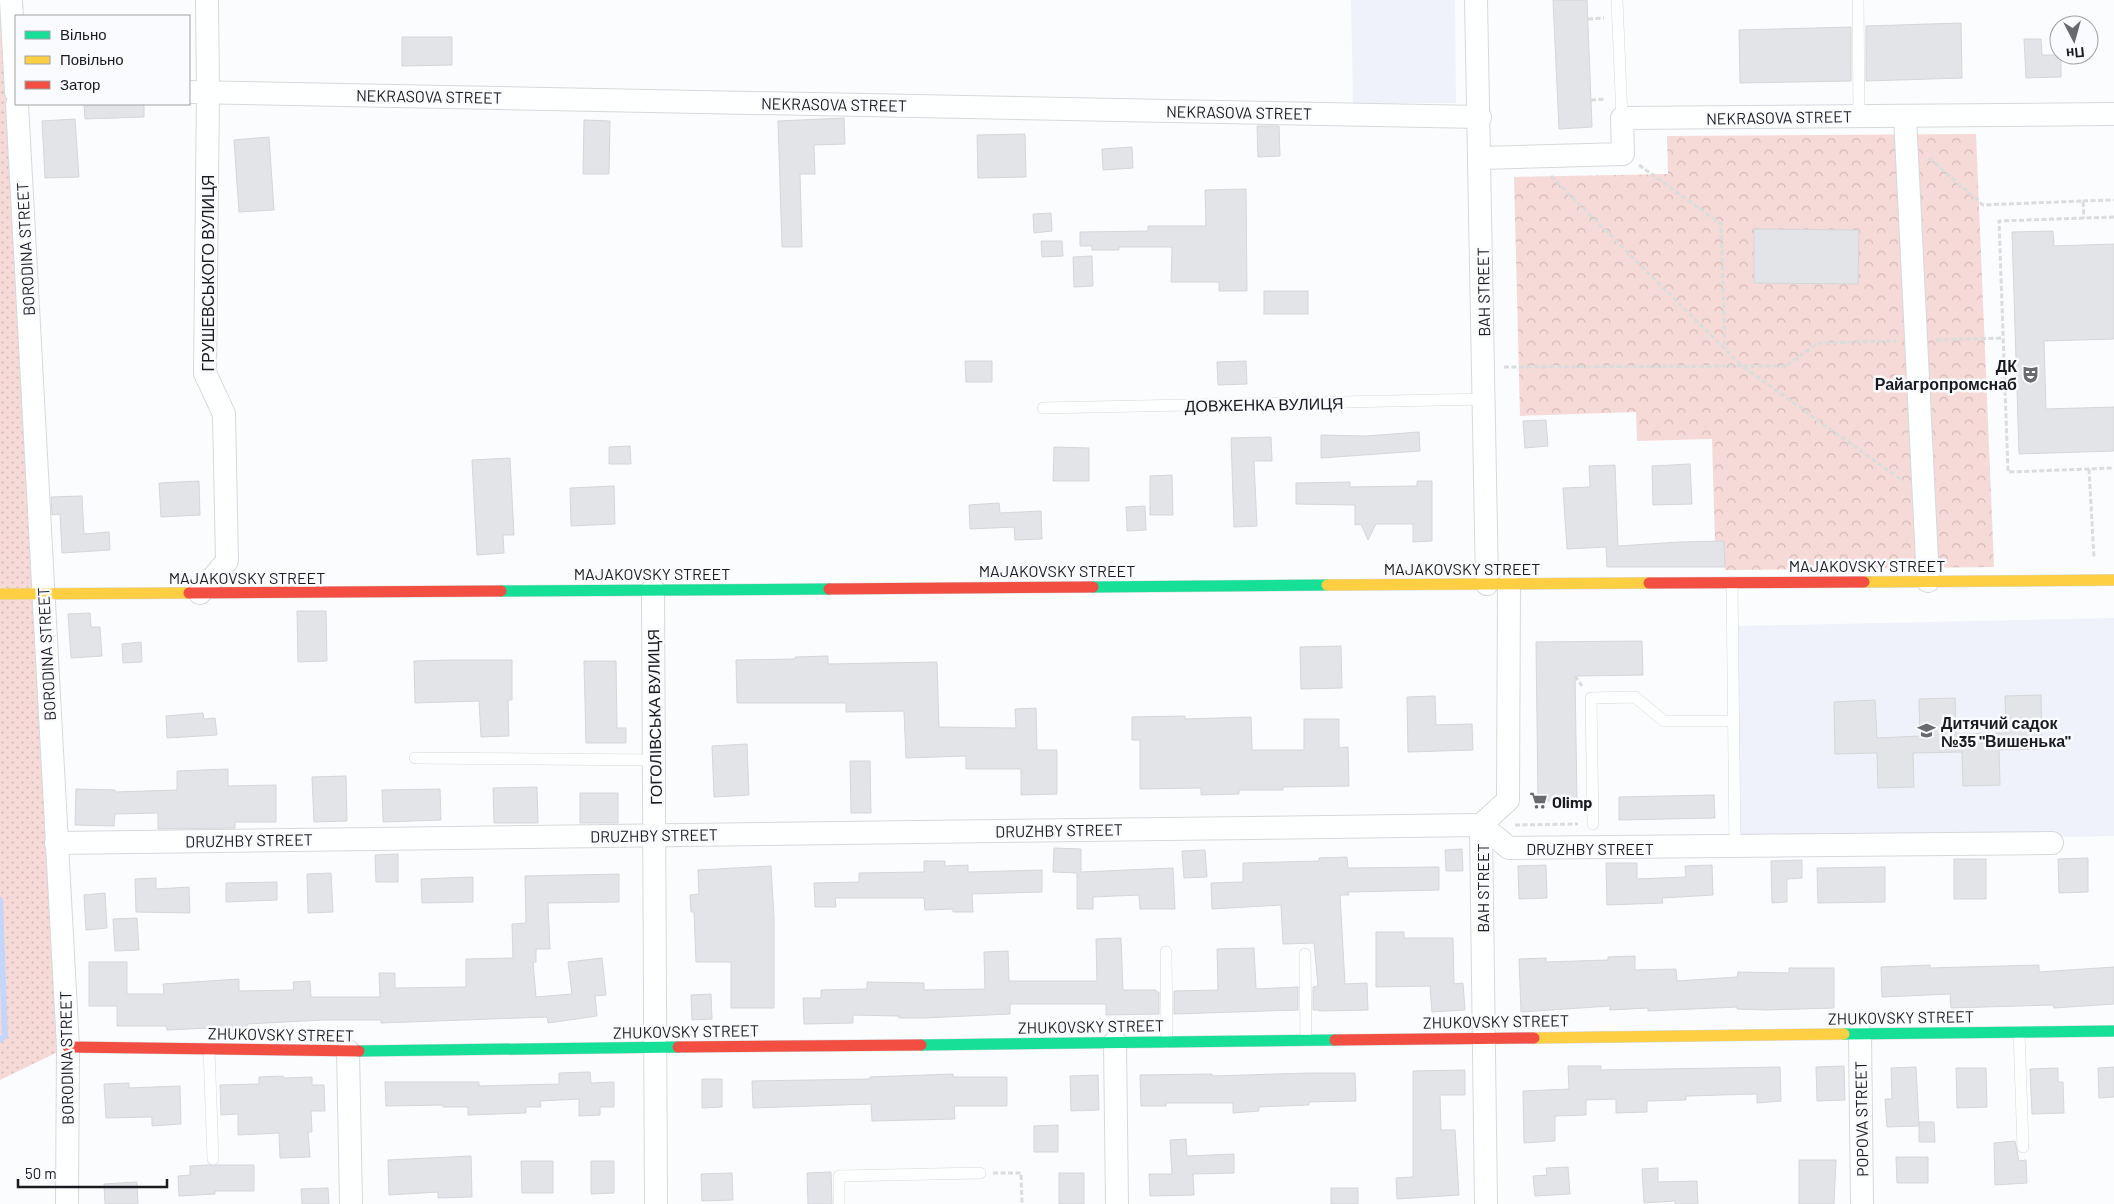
<svg xmlns="http://www.w3.org/2000/svg" width="2114" height="1204" viewBox="0 0 2114 1204" font-family="Barlow,sans-serif">
  <style>
    .built { fill: #eff2fa }
    .grass { fill: url(#grass-dots) }
    .forest { fill: url(#forest-crowns) }
    .lines { fill: none; stroke-linecap: round; stroke-linejoin: round }
    .stream { stroke: #c4d6fc; stroke-width: 6 }
    .building { fill: #e3e4e8; stroke: #d4d6d9 }
    .lane-casing { stroke: #d7d8dc; stroke-width: 12 }
    .street-casing { stroke: #d7d8dc; stroke-width: 24 }
    .fast-casing { stroke: #d7d8dc; stroke-width: 12 }
    .slow-casing { stroke: #d7d8dc; stroke-width: 12 }
    .jam-casing { stroke: #d7d8dc; stroke-width: 12 }
    .path { stroke: #dcdcdc; stroke-width: 3; stroke-dasharray: 5 2.5; stroke-linecap: butt }
    .lane { stroke: #feffff; stroke-width: 11 }
    .street { stroke: #feffff; stroke-width: 22 }
    .fast { stroke: #16e098; stroke-width: 11 }
    .slow { stroke: #ffcf43; stroke-width: 11 }
    .jam { stroke: #f24e42; stroke-width: 11 }
    .labels { text-anchor: middle; dominant-baseline: central; stroke-width: 5; stroke-linejoin: round; paint-order: stroke }
    .street-label { font-size: 16px; fill: #191b20; stroke: #fafbfe }
    .poi-label { font-size: 16px; font-weight: bold; fill: #191b20; stroke: #fafbfe; text-anchor: start }
  </style>
  <defs>
    <pattern id="grass-dots" width="8" height="8" patternUnits="userSpaceOnUse" patternTransform="scale(1.25)"><rect width="8" height="8" fill="#f6dad7"/><path d="M2 2h.1M6 6h.1" fill="none" stroke="#d2bab8" stroke-width="1.8" stroke-linecap="round"/></pattern>
    <pattern id="forest-crowns" width="20" height="18" patternUnits="userSpaceOnUse" patternTransform="scale(1.25)"><rect width="20" height="18" fill="#f6dad7"/><path d="M2 6a3 3 0 1 1 6 0M12 15a3 3 0 1 1 6 0" fill="none" stroke="#d2bab8"/></pattern>
  </defs>
  <rect width="100%" height="100%" fill="#fbfcfd"/>
  <g class="built">
    <polygon points="1351,0 1455,0 1456,103 1353,103"/>
    <polygon points="2114,618 2114,836 1741,843 1738,626"/>
  </g>
  <g class="grass">
    <polygon points="0,0 9,0 39,591 0,591"/>
    <polygon points="41,597 68,1047 0,1080 0,598"/>
  </g>
  <polygon class="forest" points="1976,134 1994,567 1725,570 1724,541 1715,541 1712,439 1637,441 1636,412 1520,416 1514,177 1668,174 1667,136"/>
  <g class="lines">
    <polyline class="stream" points="0,900 5,1036 0,1040"/>
  </g>
  <g class="building">
    <polygon points="1553,0 1587,0 1592,127 1559,129"/>
    <polygon points="1961,23 1962,78 1866,81 1866,26"/>
    <polygon points="1851,27 1851,81 1740,83 1739,30"/>
    <polygon points="402,37 452,37 452,65 402,66"/>
    <polygon points="2024,39 2041,39 2042,55 2061,55 2061,77 2026,78"/>
    <polygon points="84,104 144,104 144,117 85,119"/>
    <polygon points="844,118 845,144 814,145 815,174 800,174 802,247 782,247 778,121"/>
    <polygon points="75,119 79,177 45,178 42,121"/>
    <polygon points="584,120 610,121 609,174 583,174"/>
    <polygon points="1257,126 1279,126 1280,156 1258,157"/>
    <polygon points="1025,134 1026,177 978,178 977,135"/>
    <polygon points="269,137 274,210 239,212 234,140"/>
    <polygon points="1132,147 1133,168 1103,170 1102,149"/>
    <polygon points="1246,189 1247,291 1219,291 1219,282 1171,282 1172,247 1119,247 1119,250 1092,250 1092,246 1080,246 1080,232 1148,231 1148,226 1206,226 1205,190"/>
    <polygon points="1051,213 1052,231 1034,233 1033,214"/>
    <polygon points="1754,229 1859,230 1858,284 1754,283"/>
    <polygon points="2053,231 2054,246 2114,244 2114,339 2044,341 2046,409 2114,407 2114,451 2019,454 2012,232"/>
    <polygon points="1041,241 1062,241 1063,256 1042,257"/>
    <polygon points="1092,256 1093,286 1074,287 1073,257"/>
    <rect x="1264" y="291" width="44" height="23"/>
    <polygon points="965,361 992,361 992,382 966,382"/>
    <polygon points="1246,361 1247,384 1218,385 1217,362"/>
    <polygon points="1546,420 1548,446 1525,448 1523,421"/>
    <polygon points="1419,432 1420,451 1321,458 1321,435 1366,436"/>
    <polygon points="1271,437 1272,461 1254,461 1257,526 1234,527 1231,438"/>
    <polygon points="630,446 631,464 609,464 609,447"/>
    <polygon points="1054,447 1089,448 1089,481 1053,481"/>
    <polygon points="510,458 514,535 503,535 504,553 477,555 472,460"/>
    <polygon points="1690,464 1692,504 1653,505 1652,466"/>
    <polygon points="1615,465 1618,546 1680,542 1724,541 1725,567 1607,567 1606,547 1567,549 1563,488 1590,487 1589,466"/>
    <polygon points="1172,475 1173,515 1150,515 1150,476"/>
    <polygon points="199,481 200,515 161,517 159,483"/>
    <polygon points="1417,481 1432,481 1432,541 1413,542 1413,524 1376,524 1368,540 1361,524 1355,525 1355,505 1296,504 1296,483 1350,482 1350,487 1417,486"/>
    <polygon points="614,486 615,524 571,526 570,488"/>
    <polygon points="82,496 84,534 109,532 110,550 62,553 60,514 52,515 51,497"/>
    <polygon points="999,503 1000,513 1041,511 1042,539 1015,540 1014,527 970,529 969,505"/>
    <polygon points="1145,506 1146,530 1127,531 1126,507"/>
    <polygon points="297,611 326,611 327,661 298,662"/>
    <polygon points="90,613 91,627 100,627 102,656 71,658 68,614"/>
    <polygon points="1642,641 1643,675 1575,676 1577,801 1538,801 1536,642"/>
    <polygon points="141,642 142,662 123,663 122,644"/>
    <polygon points="1341,646 1342,688 1301,689 1300,647"/>
    <polygon points="828,656 828,664 937,662 939,727 1016,728 1015,709 1036,708 1037,750 1057,750 1057,794 1021,795 1021,769 966,769 966,756 906,758 904,711 846,712 846,703 737,703 736,660 795,659 795,657"/>
    <polygon points="452,660 512,660 512,700 508,700 509,736 481,737 479,701 415,703 414,661"/>
    <polygon points="584,661 616,661 617,728 626,728 626,743 586,743"/>
    <polygon points="2041,695 2042,749 1999,750 2000,785 1963,786 1962,752 1913,753 1914,787 1878,788 1877,753 1835,754 1834,702 1875,700 1877,738 1920,736 1919,699 1955,698 1956,734 2006,733 2005,696"/>
    <polygon points="1435,696 1436,725 1472,724 1473,750 1408,752 1407,697"/>
    <polygon points="203,713 204,719 215,718 217,735 167,738 166,716"/>
    <polygon points="1185,716 1185,719 1251,717 1252,750 1304,750 1304,719 1339,719 1339,748 1348,747 1349,786 1283,787 1283,790 1239,790 1239,794 1201,795 1201,788 1140,789 1140,740 1132,740 1132,717"/>
    <polygon points="747,744 749,795 714,797 712,746"/>
    <polygon points="850,761 870,761 871,813 851,813"/>
    <polygon points="228,769 228,786 276,785 276,822 235,822 235,828 158,829 158,813 115,814 114,826 75,825 76,789 115,790 115,792 177,790 177,771"/>
    <polygon points="346,776 347,821 314,822 312,777"/>
    <polygon points="537,787 538,823 494,823 493,788"/>
    <polygon points="440,789 441,820 383,822 382,790"/>
    <rect x="580" y="793" width="38" height="30"/>
    <polygon points="1714,795 1715,818 1619,820 1619,797"/>
    <polygon points="1054,848 1081,849 1081,872 1173,868 1175,909 1140,909 1139,895 1093,897 1093,909 1077,909 1077,873 1053,872"/>
    <polygon points="1462,849 1463,871 1446,871 1445,850"/>
    <polygon points="1205,850 1207,877 1184,878 1182,851"/>
    <polygon points="398,854 398,882 376,882 375,855"/>
    <polygon points="1347,857 1348,868 1439,867 1439,890 1348,892 1349,895 1340,895 1345,984 1367,983 1368,1010 1319,1011 1319,1010 1313,1010 1313,987 1318,986 1314,943 1283,944 1281,905 1212,909 1211,883 1243,882 1243,863 1319,861 1319,858"/>
    <polygon points="2088,858 2088,892 2059,893 2058,859"/>
    <rect x="1954" y="859" width="32" height="40"/>
    <polygon points="1802,860 1802,878 1787,879 1787,902 1772,903 1771,861"/>
    <polygon points="924,861 945,861 945,866 968,865 968,872 1042,870 1042,892 972,894 973,912 953,912 953,909 925,910 924,898 835,898 836,907 815,907 814,883 859,882 859,873 924,872"/>
    <polygon points="1606,863 1637,863 1637,879 1686,877 1685,866 1712,865 1713,895 1662,898 1663,903 1607,905"/>
    <polygon points="1546,865 1547,898 1519,899 1518,866"/>
    <polygon points="771,866 774,918 774,1008 731,1008 731,962 696,962 694,912 691,912 690,895 699,894 698,870"/>
    <polygon points="1885,867 1885,902 1818,903 1817,868"/>
    <polygon points="331,873 333,912 308,913 307,874"/>
    <polygon points="619,874 619,902 548,903 550,949 536,949 536,962 533,962 536,997 572,994 568,962 602,958 606,995 595,996 597,1016 548,1023 547,1017 381,1023 381,1020 324,1020 247,1024 247,1029 210,1031 210,1028 167,1030 166,1026 117,1026 117,1006 89,1006 89,962 127,962 127,994 164,994 163,984 239,979 239,991 294,990 293,982 310,981 311,997 380,997 379,973 395,973 395,988 466,987 466,959 513,958 512,924 526,923 525,876"/>
    <polygon points="473,877 473,902 422,903 421,879"/>
    <polygon points="156,878 156,889 189,887 190,913 136,912 135,879"/>
    <polygon points="277,882 277,900 226,902 226,883"/>
    <polygon points="105,893 107,928 86,930 84,895"/>
    <polygon points="137,918 139,950 115,951 113,919"/>
    <polygon points="1376,932 1404,932 1404,938 1453,938 1454,984 1463,983 1465,1010 1432,1012 1430,986 1376,987"/>
    <polygon points="1121,938 1123,990 1156,990 1156,992 1159,992 1159,1014 1106,1015 1106,1004 1010,1004 1010,1014 924,1018 899,1018 899,1016 853,1015 853,1023 804,1024 803,998 821,998 821,990 867,989 867,982 924,983 924,990 985,989 984,952 1008,951 1009,981 1097,981 1096,939"/>
    <polygon points="1254,948 1256,989 1298,987 1298,1010 1174,1014 1174,991 1218,990 1217,949"/>
    <polygon points="1635,956 1635,970 1676,969 1677,981 1737,977 1738,972 1789,973 1789,968 1834,968 1834,1008 1767,1010 1737,1009 1737,1007 1648,1011 1648,1008 1610,1010 1610,1006 1521,1012 1519,959 1546,958 1546,962 1608,960 1608,957"/>
    <polygon points="1930,965 1930,968 2039,965 2039,972 2114,967 2114,1004 2054,1008 2053,1005 1951,1008 1950,994 1882,997 1881,967"/>
    <polygon points="711,994 712,1019 692,1020 691,995"/>
    <polygon points="1568,1066 1601,1066 1601,1070 1780,1067 1781,1101 1757,1103 1757,1094 1686,1096 1686,1100 1647,1101 1647,1112 1616,1113 1616,1099 1586,1100 1586,1115 1555,1116 1555,1141 1524,1143 1523,1091 1569,1089"/>
    <polygon points="1844,1066 1845,1100 1817,1101 1816,1067"/>
    <polygon points="1916,1067 1919,1126 1919,1122 1934,1122 1935,1142 1919,1142 1919,1126 1887,1127 1885,1099 1892,1099 1891,1068"/>
    <polygon points="2114,1067 2114,1097 2099,1098 2098,1068"/>
    <polygon points="1956,1068 1986,1068 1987,1107 1957,1108"/>
    <polygon points="2058,1068 2058,1082 2063,1082 2064,1113 2032,1114 2030,1069"/>
    <polygon points="1465,1070 1465,1095 1440,1095 1441,1130 1455,1130 1459,1195 1397,1199 1396,1178 1413,1177 1413,1071"/>
    <polygon points="590,1072 591,1083 614,1082 614,1107 600,1107 600,1115 579,1116 579,1099 540,1101 541,1107 526,1107 526,1113 468,1115 468,1107 443,1107 443,1105 386,1106 385,1082 479,1082 479,1086 559,1084 559,1073"/>
    <polygon points="1308,1073 1355,1073 1356,1101 1309,1102 1309,1105 1259,1107 1259,1111 1233,1113 1233,1103 1166,1103 1166,1106 1141,1106 1140,1075 1212,1074 1212,1076"/>
    <polygon points="953,1074 953,1077 1007,1077 1007,1106 954,1106 955,1119 872,1121 871,1104 753,1108 752,1081 870,1079 870,1077"/>
    <polygon points="1098,1075 1099,1110 1071,1111 1070,1076"/>
    <polygon points="283,1076 284,1078 312,1077 312,1085 324,1085 325,1111 311,1111 312,1132 308,1132 310,1157 280,1158 279,1133 238,1135 238,1114 221,1115 220,1085 259,1084 259,1077"/>
    <polygon points="702,1079 722,1079 722,1107 702,1108"/>
    <polygon points="129,1083 129,1088 180,1086 181,1124 152,1126 152,1117 106,1118 104,1084"/>
    <polygon points="1058,1125 1058,1152 1034,1152 1034,1126"/>
    <polygon points="1186,1139 1187,1156 1234,1154 1234,1173 1193,1174 1194,1195 1150,1196 1149,1174 1172,1174 1170,1140"/>
    <polygon points="2015,1141 2019,1161 2026,1160 2027,1183 1995,1185 1994,1143"/>
    <polygon points="471,1156 472,1197 438,1198 438,1192 389,1195 388,1160"/>
    <polygon points="1896,1157 1928,1157 1928,1183 1897,1183"/>
    <polygon points="1799,1160 1836,1160 1834,1204 1799,1204"/>
    <polygon points="521,1161 553,1161 553,1193 522,1193"/>
    <polygon points="591,1161 614,1161 614,1193 591,1194"/>
    <polygon points="209,1165 254,1165 254,1191 215,1191 215,1194 179,1196 178,1176 190,1175 190,1166"/>
    <polygon points="1568,1167 1570,1194 1535,1196 1533,1176 1547,1175 1546,1168"/>
    <polygon points="1658,1168 1658,1182 1697,1181 1698,1204 1675,1204 1675,1201 1644,1203 1642,1169"/>
    <polygon points="831,1172 832,1204 808,1204 807,1173"/>
    <polygon points="732,1173 733,1200 702,1201 701,1174"/>
    <rect x="1059" y="1173" width="25" height="31"/>
    <polygon points="137,1182 138,1204 105,1204 104,1184"/>
    <polygon points="328,1188 329,1204 302,1204 301,1189"/>
    <rect x="1331" y="1188" width="27" height="16"/>
  </g>
  <g class="lines">
    <defs>
      <g id="lane">
        <polyline points="1617,0 1622,118"/>
        <polyline points="1858,0 1859,116"/>
        <polyline points="1043,408 1485,399"/>
        <polyline points="1732,582 1735,847"/>
        <polyline points="415,758 654,760"/>
        <polyline points="1593,824 1591,698 1635,697 1664,721 1734,721"/>
        <polyline points="1166,952 1167,1042"/>
        <polyline points="1305,954 1306,1040"/>
        <polyline points="2019,1032 2023,1147"/>
        <polyline points="209,1049 213,1159"/>
        <polyline points="839,1204 839,1176 980,1173"/>
      </g>
      <g id="street">
        <polyline points="11,0 16,92"/>
        <polyline points="1476,0 1487,584"/>
        <polyline points="189,92 1480,117"/>
        <polyline points="17,104 68,1047 67,1204"/>
        <polyline points="1905,116 1928,581"/>
        <polyline points="1481,158 1623,154 1622,118 2114,114"/>
        <polyline points="653,589 656,1204"/>
        <polyline points="200,593 227,561 224,414 205,373 208,92 207,0"/>
        <polyline points="56,843 1481,825 1509,848 2052,843"/>
        <polyline points="1860,1033 1862,1204"/>
        <polyline points="1115,1042 1117,1204"/>
        <polyline points="348,1051 351,1204"/>
        <polyline points="1486,1204 1481,825 1508,800 1509,584"/>
      </g>
      <g id="fast">
        <polyline points="1093,587 1327,585"/>
        <polyline points="501,591 829,589"/>
        <polyline points="1844,1034 2114,1031"/>
        <polyline points="921,1045 1335,1040"/>
        <polyline points="359,1051 678,1047"/>
      </g>
      <g id="slow">
        <polyline points="1864,582 2114,580"/>
        <polyline points="1327,585 1649,583"/>
        <polyline points="0,594 189,593"/>
        <polyline points="1534,1038 1844,1034"/>
      </g>
      <g id="jam">
        <polyline points="1649,583 1864,582"/>
        <polyline points="829,589 1093,587"/>
        <polyline points="189,593 501,591"/>
        <polyline points="1335,1040 1534,1038"/>
        <polyline points="68,1047 359,1051"/>
        <polyline points="678,1047 921,1045"/>
      </g>
    </defs>
    <use href="#lane" class="lane-casing"/>
    <use href="#street" class="street-casing"/>
    <use href="#fast" class="fast-casing"/>
    <use href="#slow" class="slow-casing"/>
    <use href="#jam" class="jam-casing"/>
    <g class="path">
      <polyline points="1588,19 1604,18"/>
      <polyline points="1591,100 1606,99"/>
      <polyline points="1929,158 1983,205 2083,201 2084,218"/>
      <polyline points="1639,165 1721,224 1725,349"/>
      <polyline points="1551,176 1742,366 1786,366 1818,343 1897,341"/>
      <polyline points="2083,201 2114,200"/>
      <polyline points="2114,217 1999,221 2008,472 2114,468"/>
      <polyline points="1936,340 2003,338"/>
      <polyline points="1504,367 1742,366 1903,481"/>
      <polyline points="2089,469 2094,558"/>
      <polyline points="1575,676 1582,686"/>
      <polyline points="1515,825 1578,824"/>
      <polyline points="993,1173 1021,1173 1022,1204"/>
    </g>
    <use href="#lane" class="lane"/>
    <use href="#street" class="street"/>
    <use href="#fast" class="fast"/>
    <use href="#slow" class="slow"/>
    <use href="#jam" class="jam"/>
  </g>
  <defs>
    <symbol id="theatre-bare" viewBox="-9 -9 18 18"><path d="M-5-5.5Q0-4 5-5.5V0Q5 5 0 6Q-5 5-5 0ZM-3.3-2.5H-1v1.5H-3.3ZM1-2.5H3.3v1.5H1ZM-2.8 1Q0 5.5 2.8 1Z" fill="#686a6d" stroke="#fafbfe" stroke-width="2.5" paint-order="stroke"/></symbol>
    <symbol id="school-bare" viewBox="-9 -9 18 18"><path d="M0-5L7-2L0 1L-7-2ZM-4 1L0 2.5L4 1V4Q0 6-4 4Z" fill="#686a6d" stroke="#fafbfe" stroke-width="2.5" paint-order="stroke"/></symbol>
    <symbol id="supermarket-bare" viewBox="-9 -9 18 18"><path d="M-6-5.5h2.5l.6 2H6L4.5 2H-2.5L-4.4-4H-6ZM-1.5 3.2a1.3 1.3 0 1 0 .1 0ZM3 3.2a1.3 1.3 0 1 0 .1 0Z" fill="#686a6d" stroke="#fafbfe" stroke-width="2.5" paint-order="stroke"/></symbol>
  </defs>
  <g fill-rule="evenodd">
    <use href="#theatre-bare" x="2018" y="362" width="25" height="25"/>
    <use href="#school-bare" x="1914" y="718" width="25" height="25"/>
    <use href="#supermarket-bare" x="1526" y="788" width="25" height="25"/>
  </g>
  <g class="labels">
    <g class="street-label">
      <text transform="translate(429 96) rotate(1)">NEKRASOVA STREET</text>
      <text transform="translate(834 104) rotate(1)">NEKRASOVA STREET</text>
      <text transform="translate(1239 112) rotate(1)">NEKRASOVA STREET</text>
      <text transform="translate(1779 117) rotate(-1)">NEKRASOVA STREET</text>
      <text transform="translate(25 249) rotate(-93)">BORODINA STREET</text>
      <text transform="translate(207 273) rotate(-90)">ГРУШЕВСЬКОГО ВУЛИЦЯ</text>
      <text transform="translate(1483 292) rotate(-91)">BAH STREET</text>
      <text transform="translate(1264 404) rotate(-1)">ДОВЖЕНКА ВУЛИЦЯ</text>
      <text x="1867" y="565">MAJAKOVSKY STREET</text>
      <text x="1462" y="568">MAJAKOVSKY STREET</text>
      <text x="1057" y="570">MAJAKOVSKY STREET</text>
      <text x="652" y="573">MAJAKOVSKY STREET</text>
      <text x="247" y="577">MAJAKOVSKY STREET</text>
      <text transform="translate(46 654) rotate(-93)">BORODINA STREET</text>
      <text transform="translate(654 717) rotate(-91)">ГОГОЛІВСЬКА ВУЛИЦЯ</text>
      <text transform="translate(1059 830) rotate(-1)">DRUZHBY STREET</text>
      <text transform="translate(654 835) rotate(-1)">DRUZHBY STREET</text>
      <text transform="translate(249 840) rotate(-1)">DRUZHBY STREET</text>
      <text x="1590" y="848">DRUZHBY STREET</text>
      <text transform="translate(1482 888) rotate(-90)">BAH STREET</text>
      <text transform="translate(1901 1017) rotate(-1)">ZHUKOVSKY STREET</text>
      <text transform="translate(1496 1021) rotate(-1)">ZHUKOVSKY STREET</text>
      <text transform="translate(1091 1026) rotate(-1)">ZHUKOVSKY STREET</text>
      <text transform="translate(686 1031) rotate(-1)">ZHUKOVSKY STREET</text>
      <text transform="translate(281 1034) rotate(1)">ZHUKOVSKY STREET</text>
      <text transform="translate(66 1058) rotate(-91)">BORODINA STREET</text>
      <text transform="translate(1861 1119) rotate(-91)">POPOVA STREET</text>
    </g>
    <g class="poi-label">
      <text x="2017" y="365" text-anchor="end">ДК<tspan x="2017" dy="18">Райагропромснаб</tspan></text>
      <text x="1941" y="722">Дитячий садок<tspan x="1941" dy="18">№35 "Вишенька"</tspan></text>
      <text x="1552" y="801">Olimp</text>
    </g>
  </g>
  <rect x="15" y="15" width="175" height="90" fill="#fafbfe" stroke="#a0a1a5"/>
  <rect x="25" y="31" width="25" height="8" fill="#16e098" stroke="#a0a1a5"/>
  <text x="60" y="40" font-size="15" fill="#191b20">Вільно</text>
  <rect x="25" y="56" width="25" height="8" fill="#ffcf43" stroke="#a0a1a5"/>
  <text x="60" y="65" font-size="15" fill="#191b20">Повільно</text>
  <rect x="25" y="81" width="25" height="8" fill="#f24e42" stroke="#a0a1a5"/>
  <text x="60" y="90" font-size="15" fill="#191b20">Затор</text>
  <g transform="translate(2074 40) rotate(174)"><circle r="24" fill="#fafbfe" stroke="#a0a1a5"/>
  <path d="M0-4L9 19L0 12L-9 19Z" fill="#686a6d"/>
  <text y="-8" font-size="14" font-weight="bold" text-anchor="middle" fill="#191b20">Пн</text>
  </g>
  <path d="M18 1179v8h149v-8" fill="none" stroke="#191b20" stroke-width="2.5"/>
  <text x="25" y="1179" font-size="15" fill="#191b20" stroke="#fafbfe" stroke-width="4" paint-order="stroke">50 m</text>
</svg>
